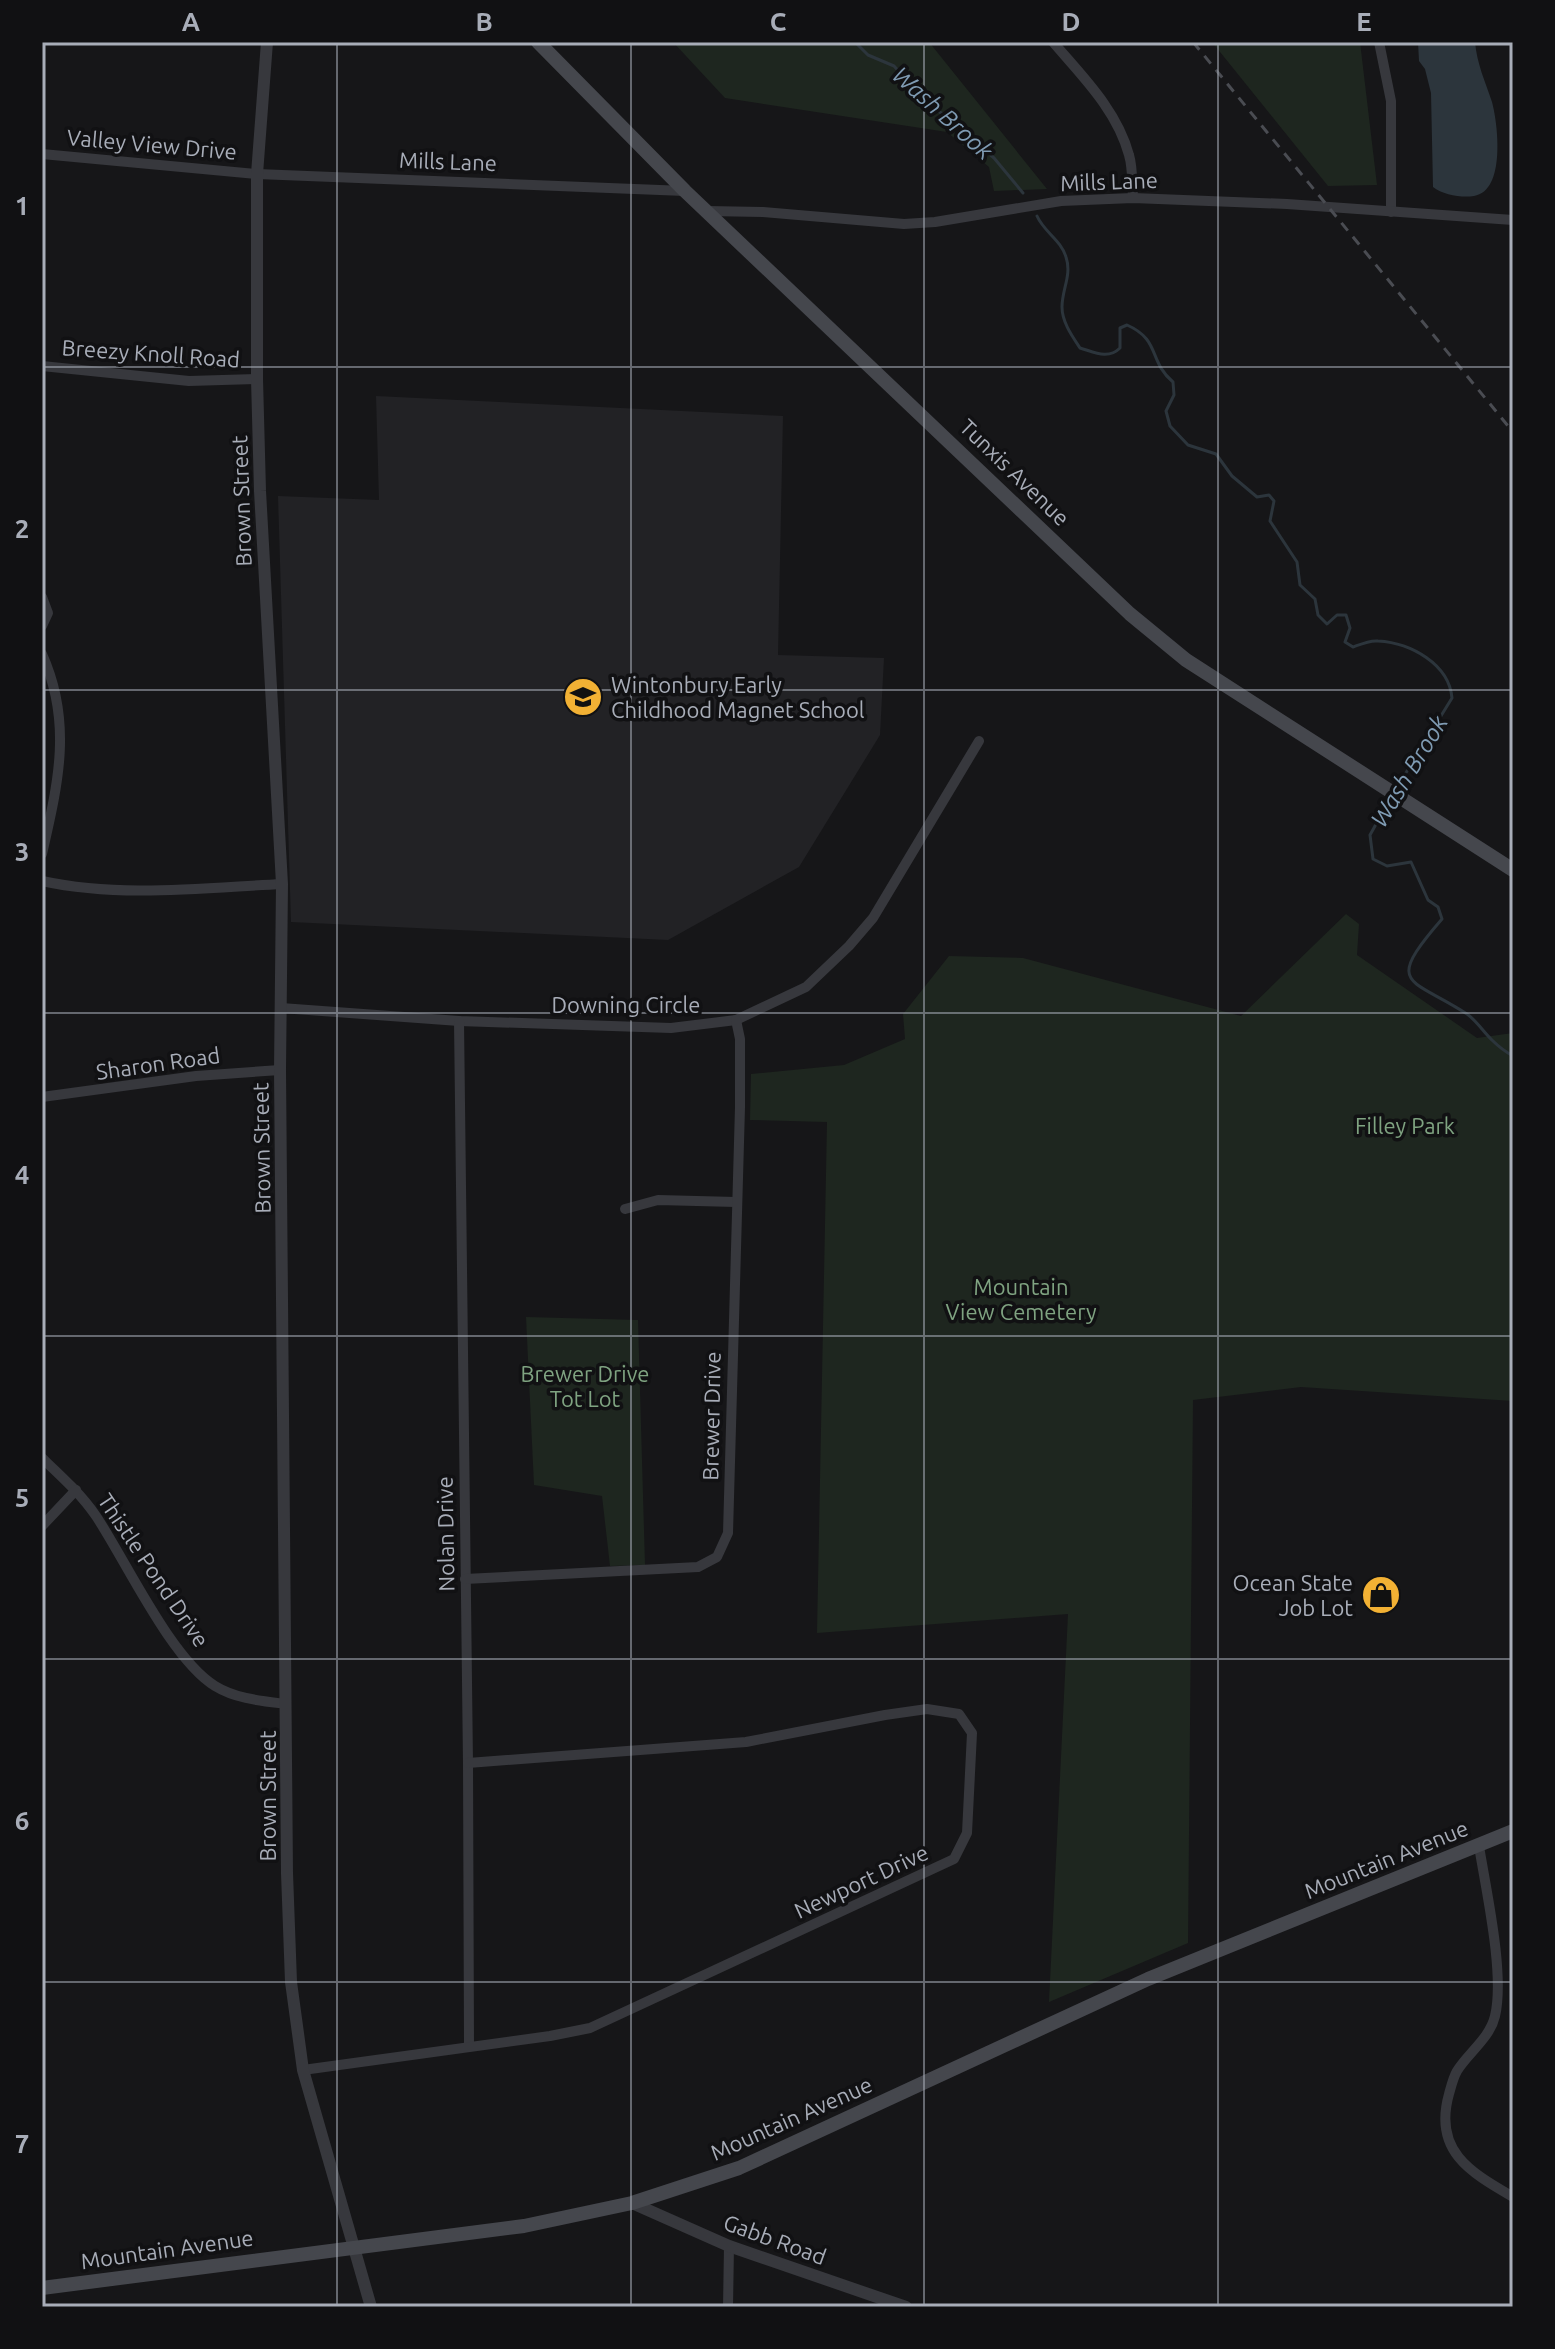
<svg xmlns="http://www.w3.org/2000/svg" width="1555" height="2349" viewBox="0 0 1555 2349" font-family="Ubuntu,sans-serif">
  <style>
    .built { fill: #222225 }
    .green { fill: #1e261f }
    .water { fill: #2c353c }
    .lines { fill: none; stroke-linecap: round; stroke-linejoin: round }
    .stream { stroke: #2c353c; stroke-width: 3 }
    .minor { stroke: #37383d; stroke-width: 10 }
    .tertiary { stroke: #37383d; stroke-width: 12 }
    .secondary { stroke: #45474d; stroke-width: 14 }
    .rail { stroke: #4a4c52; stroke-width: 3; stroke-dasharray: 10 8; stroke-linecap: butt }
    .grid { fill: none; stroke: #a8adb8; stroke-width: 2; stroke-opacity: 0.55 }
    .labels { text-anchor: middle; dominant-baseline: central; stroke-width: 7; stroke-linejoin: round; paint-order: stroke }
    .street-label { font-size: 22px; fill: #a8adb8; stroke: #111113 }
    .poi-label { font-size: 22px; fill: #a8adb8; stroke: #111113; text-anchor: start }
    .park-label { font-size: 22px; fill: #7fa381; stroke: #111113 }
    .water-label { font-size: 24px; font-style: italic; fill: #7f9bb3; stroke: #111113 }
    .neatline { fill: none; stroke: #a8adb8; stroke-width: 3 }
    .grid-label { font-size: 26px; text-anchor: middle; font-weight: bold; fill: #a8adb8 }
  </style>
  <rect width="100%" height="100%" fill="#161618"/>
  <polygon class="built" points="376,396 783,416 778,655 884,658 880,735 799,867 668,940 291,922 278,496 379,500"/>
  <g class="green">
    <polygon points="673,42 929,42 1047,189 994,191 989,167 947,132 725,98"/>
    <polygon points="1212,42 1360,42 1377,185 1328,186"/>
    <polygon points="1346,914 1359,924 1357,955 1477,1038 1513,1033 1513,1401 1301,1387 1193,1400 1188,1943 1049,2002 1068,1614 817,1633 827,1122 750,1120 751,1074 844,1065 905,1039 903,1014 949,956 1023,958 1241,1016"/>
    <polygon points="526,1317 638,1320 645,1565 610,1566 602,1496 534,1485"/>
  </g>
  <path class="water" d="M1418 42H1475C1477 64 1485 81 1492 102 1498 124 1506 191 1474 196 1462 198 1443 195 1433 187L1431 93 1425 69 1419 61Z"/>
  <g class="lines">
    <g class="stream">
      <polyline points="855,42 868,55 894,66 921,96 994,158 1023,193"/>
      <path d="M1037 216C1044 232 1061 240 1066 257 1072 275 1062 289 1062 307 1062 322 1072 336 1080 348 1094 352 1108 360 1120 348V328L1127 325C1161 340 1148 361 1173 382L1174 395 1166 411 1170 426 1188 445 1216 454 1232 476 1257 497 1269 495 1274 501 1270 521 1297 562 1300 585 1315 599 1318 615 1327 624 1337 615H1346L1350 628 1345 642 1353 647C1361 644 1370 640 1378 641 1411 643 1449 664 1452 698L1396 789"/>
      <path d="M1390 799 1370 835 1373 859 1387 866 1411 862 1428 900 1438 907 1442 919C1383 987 1410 977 1467 1014 1477 1021 1484 1033 1493 1041 1499 1047 1506 1052 1513 1056"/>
    </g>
    <g class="minor">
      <path d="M1053 42C1082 76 1117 110 1129 155 1133 168 1132 184 1133 198"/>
      <polyline points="1379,42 1391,101 1391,212"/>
      <polyline points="42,154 257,174 685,191"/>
      <polyline points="707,211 763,212 904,224 935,222 1061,201 1133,198 1287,204 1513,220"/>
      <polyline points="42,366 189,381 257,379"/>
      <polyline points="42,597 48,613 42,626"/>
      <path d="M42 654C73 723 58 784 42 854"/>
      <path d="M42 881C121 898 202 888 282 884"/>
      <polyline points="281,1008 459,1021 671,1028 736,1020 806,987 849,946 873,918 979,741"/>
      <polyline points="459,1021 468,1763 469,2046"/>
      <polyline points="42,1097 196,1076 280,1070"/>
      <polyline points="625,1209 658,1200 736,1202"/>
      <path d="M42 1458C61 1476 81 1494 96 1516 126 1561 171 1659 215 1686 236 1699 262 1701 286 1704"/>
      <polyline points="42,1526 76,1490"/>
      <polyline points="465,1579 698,1567 717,1557 728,1533 740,1107 740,1039 736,1020"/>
      <path d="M1479 1846C1486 1890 1505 1974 1495 2016 1490 2038 1468 2053 1457 2071 1453 2078 1451 2087 1449 2094 1433 2151 1470 2172 1513 2197"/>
      <polyline points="303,2070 550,2036 590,2028 954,1859 967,1833 972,1733 959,1714 927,1709 885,1715 746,1742 468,1763"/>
      <polyline points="728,2307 729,2246"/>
    </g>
    <g class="tertiary">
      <polyline points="267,42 257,174 257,379 260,491 282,884 280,1070 287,1873 291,1982 303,2070 371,2307"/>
      <polyline points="632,2203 729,2246 906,2307"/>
    </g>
    <g class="secondary">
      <polyline points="538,42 685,191 1130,614 1186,660 1513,870"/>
      <polyline points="42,2288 524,2226 632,2203 739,2168 1148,1979 1513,1831"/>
    </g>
    <polyline class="rail" points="1193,42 1513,432"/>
  </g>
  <path class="grid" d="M337 42V2307M631 42V2307M924 42V2307M1218 42V2307M42 367H1513M42 690H1513M42 1013H1513M42 1336H1513M42 1659H1513M42 1982H1513"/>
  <defs>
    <symbol id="school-disc" viewBox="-11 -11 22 22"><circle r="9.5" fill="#f2b134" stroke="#111113"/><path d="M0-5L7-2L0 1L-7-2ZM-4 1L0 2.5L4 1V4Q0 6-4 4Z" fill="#111"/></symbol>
    <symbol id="shop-disc" viewBox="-11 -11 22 22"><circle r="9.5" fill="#f2b134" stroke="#111113"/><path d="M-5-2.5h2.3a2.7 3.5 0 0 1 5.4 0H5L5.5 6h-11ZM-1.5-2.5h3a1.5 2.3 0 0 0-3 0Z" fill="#111"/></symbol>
  </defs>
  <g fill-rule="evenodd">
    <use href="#school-disc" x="561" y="675" width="44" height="44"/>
    <use href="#shop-disc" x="1359" y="1573" width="44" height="44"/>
  </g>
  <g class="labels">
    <g class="street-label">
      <text transform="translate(152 144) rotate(5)">Valley View Drive</text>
      <text transform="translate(448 161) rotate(2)">Mills Lane</text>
      <text transform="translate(1109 181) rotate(-2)">Mills Lane</text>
      <text transform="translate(151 353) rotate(4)">Breezy Knoll Road</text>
      <text transform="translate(1015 472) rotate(44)">Tunxis Avenue</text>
      <text transform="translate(241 501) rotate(-92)">Brown Street</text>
      <text x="626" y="1004">Downing Circle</text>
      <text transform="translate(158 1063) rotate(-8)">Sharon Road</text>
      <text transform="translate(261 1148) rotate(-91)">Brown Street</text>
      <text transform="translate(711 1416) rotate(-89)">Brewer Drive</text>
      <text transform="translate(445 1534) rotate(-91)">Nolan Drive</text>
      <text transform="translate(154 1570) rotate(56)">Thistle Pond Drive</text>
      <text transform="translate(267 1796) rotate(-90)">Brown Street</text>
      <text transform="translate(1386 1859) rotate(-22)">Mountain Avenue</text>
      <text transform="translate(861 1881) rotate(-25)">Newport Drive</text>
      <text transform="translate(791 2118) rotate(-24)">Mountain Avenue</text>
      <text transform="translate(775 2239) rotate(20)">Gabb Road</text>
      <text transform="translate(167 2249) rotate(-8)">Mountain Avenue</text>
    </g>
    <g class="poi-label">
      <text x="611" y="684">Wintonbury Early<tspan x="611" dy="25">Childhood Magnet School</tspan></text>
      <text x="1353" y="1582" text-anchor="end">Ocean State<tspan x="1353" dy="25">Job Lot</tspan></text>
    </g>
    <g class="park-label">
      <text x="1405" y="1125">Filley Park</text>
      <text x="1021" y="1286">Mountain<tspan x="1021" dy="25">View Cemetery</tspan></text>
      <text x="585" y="1373">Brewer Drive<tspan x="585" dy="25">Tot Lot</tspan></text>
    </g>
    <g class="water-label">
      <text transform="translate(943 113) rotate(42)">Wash Brook</text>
      <text transform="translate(1409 771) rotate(-59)">Wash Brook</text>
    </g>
  </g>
  <rect width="1555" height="2349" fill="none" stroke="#111113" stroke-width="88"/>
  <rect x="44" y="44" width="1467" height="2261" class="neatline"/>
  <g class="grid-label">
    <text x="191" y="31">A</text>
    <text x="484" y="31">B</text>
    <text x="778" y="31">C</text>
    <text x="1071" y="31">D</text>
    <text x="1364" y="31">E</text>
    <text x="22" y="215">1</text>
    <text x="22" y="538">2</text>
    <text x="22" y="861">3</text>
    <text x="22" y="1184">4</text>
    <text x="22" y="1507">5</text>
    <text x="22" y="1830">6</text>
    <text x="22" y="2153">7</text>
  </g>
</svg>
